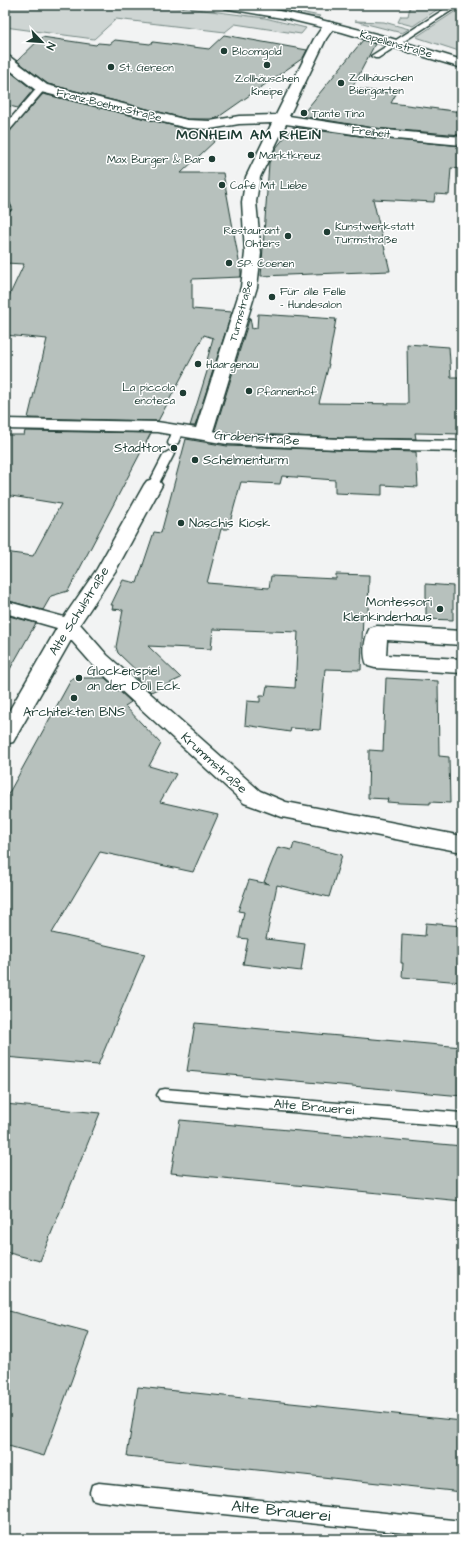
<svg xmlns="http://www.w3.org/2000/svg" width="467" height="1544" viewBox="0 0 467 1544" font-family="'Architects Daughter',sans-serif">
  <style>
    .green { fill: #ced5d3; stroke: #768984 }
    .building { fill: #b7c1bd; stroke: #1f3d34 }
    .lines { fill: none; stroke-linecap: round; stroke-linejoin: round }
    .lane-casing { stroke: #1f3d34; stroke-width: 3 }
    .street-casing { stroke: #1f3d34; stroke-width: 3 }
    .secondary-casing { stroke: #1f3d34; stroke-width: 3 }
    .lane { fill: #fff; fill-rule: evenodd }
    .street { fill: #fff; fill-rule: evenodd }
    .secondary { fill: #fff; fill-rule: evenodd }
    .poi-dot { fill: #1f3d34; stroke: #fff; stroke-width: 1.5 }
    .labels { text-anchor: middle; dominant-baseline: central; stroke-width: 3; stroke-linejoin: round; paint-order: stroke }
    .far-street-label { font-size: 11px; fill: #1f3d34; stroke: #fff }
    .far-poi-label { font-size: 11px; fill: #1f3d34; stroke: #fff; text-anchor: start }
    .street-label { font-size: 13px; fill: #1f3d34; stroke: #fff }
    .poi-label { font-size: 13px; fill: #1f3d34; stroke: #fff; text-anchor: start }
    .far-district-label { font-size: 14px; font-weight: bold; letter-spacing: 1px; fill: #1f3d34; stroke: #fff }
    .near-street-label { font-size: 16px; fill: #1f3d34; stroke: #fff }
  </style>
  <rect width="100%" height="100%" fill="#f2f3f3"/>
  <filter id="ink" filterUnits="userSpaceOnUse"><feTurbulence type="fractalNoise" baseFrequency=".025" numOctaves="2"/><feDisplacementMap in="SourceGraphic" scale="8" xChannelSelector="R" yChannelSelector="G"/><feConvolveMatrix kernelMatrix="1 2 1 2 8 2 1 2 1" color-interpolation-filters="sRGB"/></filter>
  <g filter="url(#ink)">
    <g class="green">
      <polygon points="5,5 164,5 265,18 306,28 301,34 235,24 225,32 116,19 94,39 5,27"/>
      <polygon points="253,5 264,5 320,16 318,18"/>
      <polygon points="390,5 444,5 413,26 398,22 401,16 408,16 410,7"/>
      <polygon points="462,7 462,52 416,37"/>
      <polygon points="355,21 384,22 409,29 402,33"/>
    </g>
    <g class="building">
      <polygon points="224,35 307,50 303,58 217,118 210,119 187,119 48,84 17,61 42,37 96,45 98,43 110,44 115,40 150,44 153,42 209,49"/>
      <polygon points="363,40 375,44 352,88 396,94 391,103 462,112 462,135 374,128 301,116"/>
      <polygon points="8,70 33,90 18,108 5,105 5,73"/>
      <polygon points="43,94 187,129 200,130 194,134 217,139 181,173 223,173 241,272 241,277 192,279 192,309 232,312 195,426 190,426 209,365 206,364 213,338 204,335 158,421 28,418 47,339 5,335 5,305 24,264 5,263 5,212 10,212 12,209 9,201 5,200 5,136"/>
      <polygon points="293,127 374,138 462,146 462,169 451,168 449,195 435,194 434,202 373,199 390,271 261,276 269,163 276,148"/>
      <polygon points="258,314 336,319 328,364 329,364 319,403 408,404 407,344 449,347 451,377 462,377 462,434 415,433 416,439 339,438 227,433 215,430 250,317 252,329 257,328"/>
      <polygon points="25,431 151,433 68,591 51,596 43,610 5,600 5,552 33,556 61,504 5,495 5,455 7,435 24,435"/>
      <polygon points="186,439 227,446 339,450 416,452 418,487 382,485 382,495 335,493 335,480 282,476 280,484 241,482 228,529 221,529 207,583 269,588 271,576 336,579 336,574 369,575 368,614 363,614 361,670 325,669 320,730 291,728 290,732 245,725 247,701 260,702 260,696 265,696 267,686 295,688 298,632 213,629 211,649 148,646 181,678 151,692 136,678 144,678 118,653 116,647 123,610 112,609 113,605 111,605 123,580 137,583 154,532 161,533"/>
      <polygon points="426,584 453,586 453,620 426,619"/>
      <polygon points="5,615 36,623 5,678"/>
      <polygon points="72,678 105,678 131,702 125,706 161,744 149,766 176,774 160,802 218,815 193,872 100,852 52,933 145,954 98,1065 5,1057 5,800"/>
      <polygon points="386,678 438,681 439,756 449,757 450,803 430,802 430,804 400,803 387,802 388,799 368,798 369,750 383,751"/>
      <polygon points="294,843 342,855 329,897 277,885 266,939 305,944 301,971 243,964 248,939 239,938 244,912 238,911 249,880 269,884 264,882 278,847 292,850"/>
      <polygon points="426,923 462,926 462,982 402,977 403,963 401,963 402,934 425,936"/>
      <polygon points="195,1023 462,1047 462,1096 187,1071"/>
      <polygon points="5,1104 100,1113 40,1261 5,1252"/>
      <polygon points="180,1120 462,1146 462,1201 171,1173"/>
      <polygon points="5,1310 89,1332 44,1456 5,1445"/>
      <polygon points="138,1387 462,1421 462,1492 127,1456"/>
    </g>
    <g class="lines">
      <defs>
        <g id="lane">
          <polygon points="451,5 460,5 378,58 375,58 371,56"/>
          <polygon points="39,86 42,86 46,88 8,132 5,132 5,125"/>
          <polygon points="5,201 8,202 11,208 10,210 5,210"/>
          <polygon points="178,427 183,430 178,443 173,446 169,445 168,443 173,430"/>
          <polygon points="169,451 174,454 158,485 157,487 149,487 148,485 164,454"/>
          <polygon points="165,1089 462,1113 462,1127 165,1101 160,1100 157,1095 160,1090"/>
          <polygon points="99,1483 462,1521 462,1539 99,1501 92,1499 90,1492 92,1485"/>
        </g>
        <g id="street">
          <polygon points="329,22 333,23 335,26 326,39 289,116 374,129 462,137 462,145 374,137 286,124 260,177 256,202 261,253 257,287 213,431 227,434 339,439 462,441 462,451 339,449 227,444 157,432 5,429 5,419 157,422 196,428 241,287 245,253 242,202 246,177 272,123 239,124 210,129 187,128 37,91 5,66 5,56 10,57 47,85 187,120 210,121 239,116 276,115 314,39 325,23"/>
          <polygon points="153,479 159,481 162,485 116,570 80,624 107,655 260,791 286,802 462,836 462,852 282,817 244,803 93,665 71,640 13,742 5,744 5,718 57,628 5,613 5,601 64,617 97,569 144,485 147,481"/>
          <path d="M377 626 462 631V645L387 640 386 655 462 659V673L375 668 368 666C362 657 364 637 370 628Z"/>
        </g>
        <polygon id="secondary" points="223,5 251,5 317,19 380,35 462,60 462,68 342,32 288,19 229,9 225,8"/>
      </defs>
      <use href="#lane" class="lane-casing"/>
      <use href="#street" class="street-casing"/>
      <use href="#secondary" class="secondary-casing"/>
      <use href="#lane" class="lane"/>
      <use href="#street" class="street"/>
      <use href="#secondary" class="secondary"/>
    </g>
  </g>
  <g class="poi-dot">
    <circle cx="224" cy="51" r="4"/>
    <circle cx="267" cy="65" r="4"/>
    <circle cx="111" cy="67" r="4"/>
    <circle cx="341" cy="83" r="4"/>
    <circle cx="304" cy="113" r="4"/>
    <circle cx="251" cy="155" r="4"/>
    <circle cx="212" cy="159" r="4"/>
    <circle cx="222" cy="185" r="4"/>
    <circle cx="327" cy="232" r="4"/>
    <circle cx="288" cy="236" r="4"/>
    <circle cx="229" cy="263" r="4"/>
    <circle cx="272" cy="297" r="4"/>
    <circle cx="198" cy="364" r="4"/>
    <circle cx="249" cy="391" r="4"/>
    <circle cx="183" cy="393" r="4"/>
    <circle cx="174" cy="448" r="4"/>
    <circle cx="195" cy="460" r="4"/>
    <circle cx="181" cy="523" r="4"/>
    <circle cx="440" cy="609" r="4"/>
    <circle cx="79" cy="678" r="4"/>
    <circle cx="74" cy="698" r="4"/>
  </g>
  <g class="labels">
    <g class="far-street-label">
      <text transform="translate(396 44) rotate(16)">Kapellenstraße</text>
      <text transform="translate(109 105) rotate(14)">Franz-Boehm-Straße</text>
      <text transform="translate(371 132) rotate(7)">Freiheit</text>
      <text transform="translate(241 311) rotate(-75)">Turmstraße</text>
    </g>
    <g class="far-poi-label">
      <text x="232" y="51">Bloomgold</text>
      <text x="119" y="67">St. Gereon</text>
      <text x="349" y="77">Zollhäuschen<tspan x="349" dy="13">Biergarten</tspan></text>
      <text x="267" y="78" text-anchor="middle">Zollhäuschen<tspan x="267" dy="13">Kneipe</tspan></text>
      <text x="312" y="113">Tante Tina</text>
      <text x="259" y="155">Marktkreuz</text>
      <text x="204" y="159" text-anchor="end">Max Burger &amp; Bar</text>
      <text x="230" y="185">Café Mit Liebe</text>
      <text x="335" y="226">Kunstwerkstatt<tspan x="335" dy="13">Turmstraße</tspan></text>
      <text x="280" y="230" text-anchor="end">Restaurant<tspan x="280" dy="13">Ohters</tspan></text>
      <text x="237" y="263">SP: Coenen</text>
      <text x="280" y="291">Für alle Felle<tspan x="280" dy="13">- Hundesalon</tspan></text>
      <text x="206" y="364">Haargenau</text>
      <text x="175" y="387" text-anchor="end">La piccola<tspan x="175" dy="13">enoteca</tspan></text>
      <text x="257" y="391">Pfannenhof</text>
    </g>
    <g class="street-label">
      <text transform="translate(257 438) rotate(4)">Grabenstraße</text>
      <text transform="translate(79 611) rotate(-58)">Alte Schulstraße</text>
      <text transform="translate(214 763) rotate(42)">Krummstraße</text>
      <text transform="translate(314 1107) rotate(5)">Alte Brauerei</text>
    </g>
    <g class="poi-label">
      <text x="166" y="448" text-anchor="end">Stadttor</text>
      <text x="203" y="460">Schelmenturm</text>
      <text x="189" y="523">Naschis Kiosk</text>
      <text x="432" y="602" text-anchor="end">Montessori<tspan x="432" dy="15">Kleinkinderhaus</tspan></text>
      <text x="87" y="671">Glockenspiel<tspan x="87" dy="15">an der Doll Eck</tspan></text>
      <text x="74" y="712" text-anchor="middle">Architekten BNS</text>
    </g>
    <g class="far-district-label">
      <text x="249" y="135">MONHEIM AM RHEIN</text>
    </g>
    <g class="near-street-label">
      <text transform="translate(281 1511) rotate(6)">Alte Brauerei</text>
    </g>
  </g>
  <rect width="467" height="1544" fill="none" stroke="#fff" stroke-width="20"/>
  <rect x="10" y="10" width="447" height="1524" fill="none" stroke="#1f3d34" stroke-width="1.5" filter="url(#ink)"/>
  <g transform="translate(42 42) rotate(115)" stroke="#ffffff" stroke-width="3" paint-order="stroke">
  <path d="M0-3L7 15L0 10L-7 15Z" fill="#1f3d34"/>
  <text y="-6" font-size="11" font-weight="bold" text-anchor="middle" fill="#1f3d34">N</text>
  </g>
</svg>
